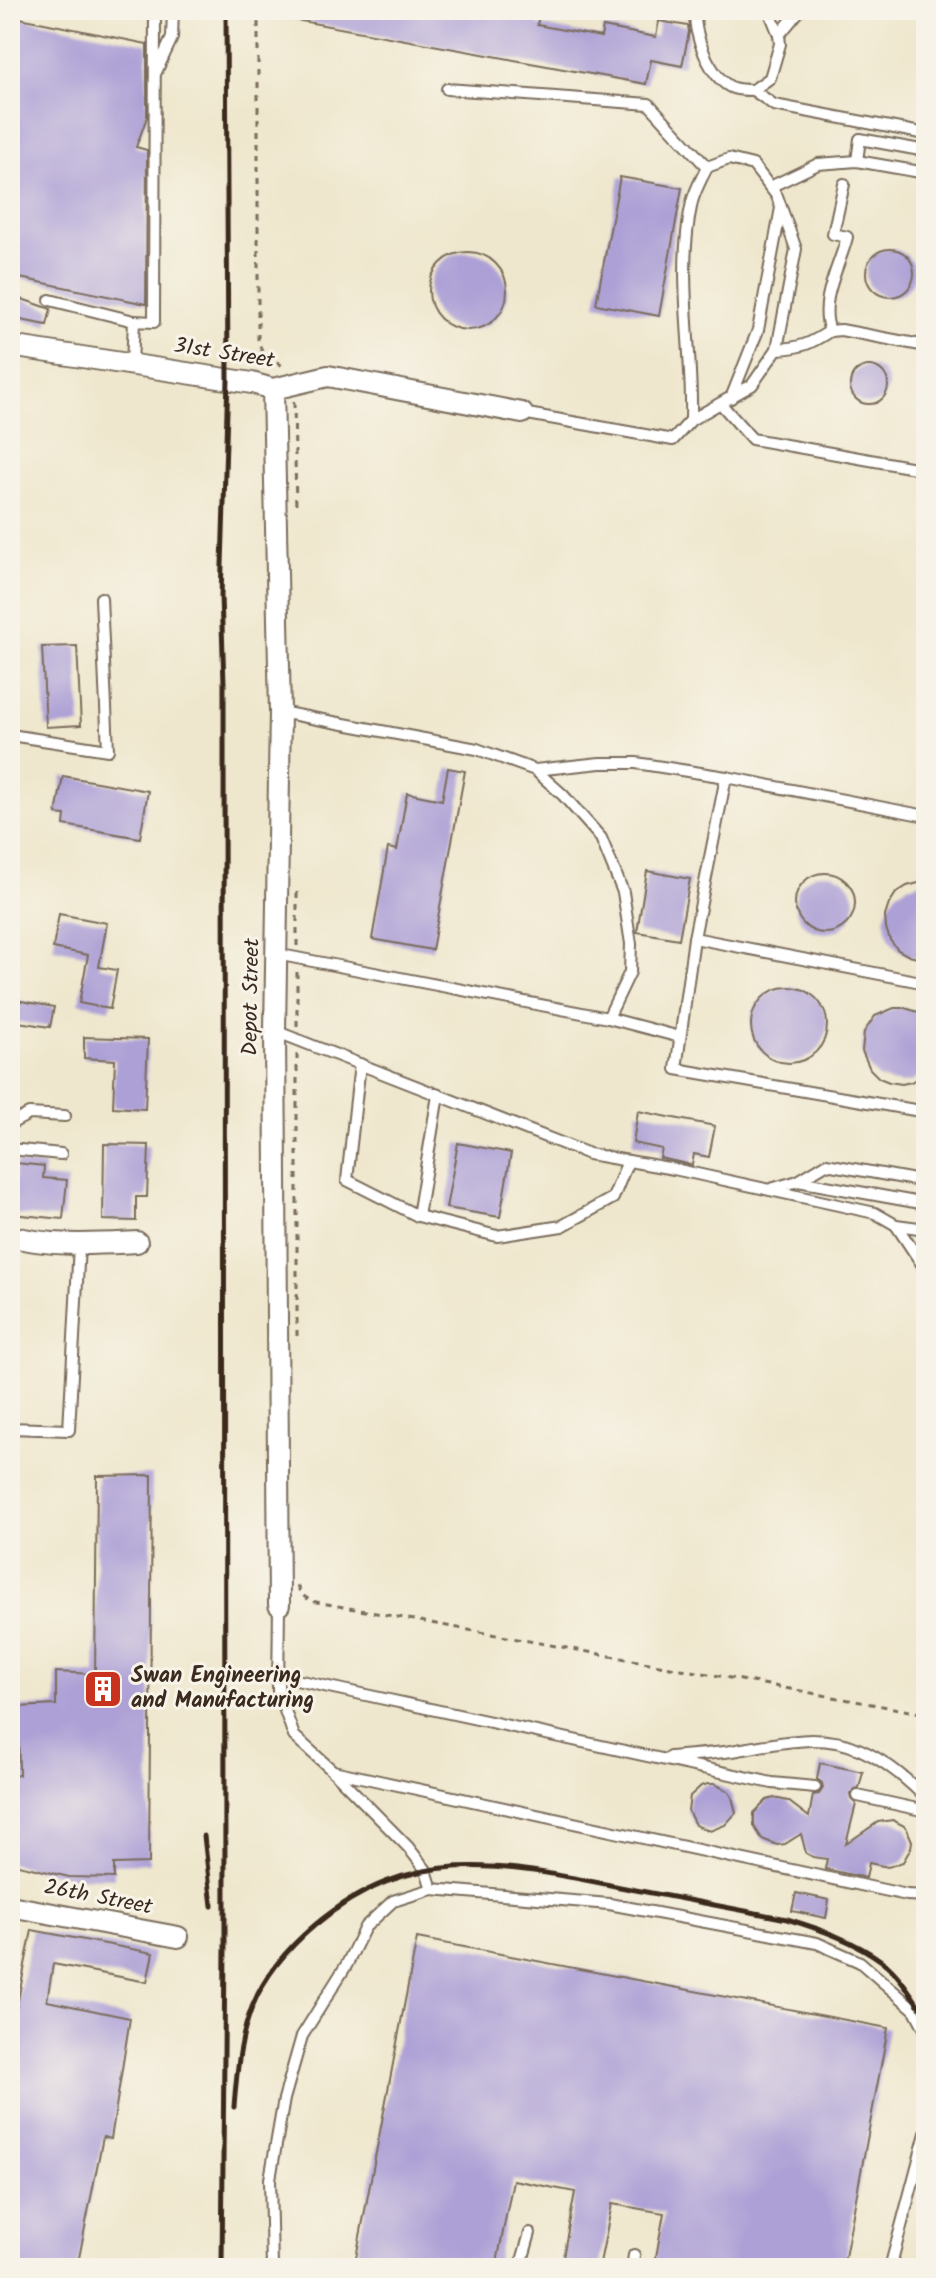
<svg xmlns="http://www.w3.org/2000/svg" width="936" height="2278" viewBox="0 0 936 2278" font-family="Kalam,sans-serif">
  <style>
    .building { fill: #ada0d6 }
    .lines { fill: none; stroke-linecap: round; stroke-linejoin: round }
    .service-casing { stroke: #7a6c5b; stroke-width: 14 }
    .minor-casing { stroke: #7a6c5b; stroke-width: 24 }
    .path { stroke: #7a6c5b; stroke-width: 3; stroke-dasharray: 6 6; stroke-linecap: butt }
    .service { stroke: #fff; stroke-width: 10 }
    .minor { stroke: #fff; stroke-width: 20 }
    .rail { stroke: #3b2a1e; stroke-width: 5 }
    .labels { text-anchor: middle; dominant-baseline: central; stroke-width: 6; stroke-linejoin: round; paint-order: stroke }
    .street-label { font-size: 22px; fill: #3b2a1e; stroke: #f7f3e8 }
    .poi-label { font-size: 22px; font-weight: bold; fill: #3b2a1e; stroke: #f7f3e8; text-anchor: start }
  </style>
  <rect width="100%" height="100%" fill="#f7f3e8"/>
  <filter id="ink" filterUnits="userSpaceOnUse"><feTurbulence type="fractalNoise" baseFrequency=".0125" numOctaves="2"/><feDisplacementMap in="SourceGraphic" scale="16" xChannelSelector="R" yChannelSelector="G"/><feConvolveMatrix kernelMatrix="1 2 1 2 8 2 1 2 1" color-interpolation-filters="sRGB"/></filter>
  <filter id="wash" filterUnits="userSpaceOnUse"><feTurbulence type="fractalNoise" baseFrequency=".006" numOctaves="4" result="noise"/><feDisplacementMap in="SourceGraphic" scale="32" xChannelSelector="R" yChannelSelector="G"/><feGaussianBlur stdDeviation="1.8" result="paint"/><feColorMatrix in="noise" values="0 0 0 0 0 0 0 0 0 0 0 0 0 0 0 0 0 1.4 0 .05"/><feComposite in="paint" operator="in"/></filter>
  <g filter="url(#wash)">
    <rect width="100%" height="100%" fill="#efe7cd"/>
    <g id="blocks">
      <g class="building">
        <polygon points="279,10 540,10 537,25 601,37 603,27 656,37 659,21 688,26 689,32 682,66 651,60 646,84 279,17"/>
        <polygon points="10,16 147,44 147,117 136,147 147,150 146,304 10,276"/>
        <polygon points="620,177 682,188 659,316 596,304"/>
        <circle cx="890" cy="273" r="24"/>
        <circle cx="468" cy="291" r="39"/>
        <polygon points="10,295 51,309 47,325 10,318"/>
        <circle cx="869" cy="385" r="19"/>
        <polygon points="77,646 81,725 46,727 42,647"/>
        <polygon points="448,768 465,771 432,950 372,939 388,848 397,850 407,793 442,800"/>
        <polygon points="63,776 148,791 140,838 64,825 65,815 56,814"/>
        <polygon points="647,871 690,879 679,939 637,932"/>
        <circle cx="825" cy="903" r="30"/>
        <polygon points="926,881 926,960 909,956 898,950 890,940 886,928 885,916 889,904 896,893 907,886"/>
        <polygon points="59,914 107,923 99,967 117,970 110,1009 79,1003 88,955 53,948"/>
        <circle cx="789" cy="1025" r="38"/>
        <polygon points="16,1000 54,1007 50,1027 12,1021"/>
        <polygon points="894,1008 905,1008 918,1012 926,1018 926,1073 911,1082 902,1084 889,1082 879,1078 870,1069 862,1051 864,1032 875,1016"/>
        <polygon points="84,1037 148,1039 145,1109 113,1107 115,1060 84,1058"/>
        <polygon points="638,1111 715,1126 709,1157 694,1154 692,1165 660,1158 662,1149 633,1143"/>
        <polygon points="458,1143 511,1153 500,1217 446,1208"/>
        <polygon points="104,1144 149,1145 147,1197 136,1197 136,1221 103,1220"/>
        <polygon points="16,1163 44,1166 43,1178 67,1180 63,1219 11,1214"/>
        <polygon points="152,1475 149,1863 114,1864 114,1878 69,1877 10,1863 10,1776 19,1775 18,1707 56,1705 56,1672 95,1674 97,1476"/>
        <polygon points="820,1763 863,1772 859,1788 855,1789 850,1794 851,1799 856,1804 846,1844 878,1822 893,1820 906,1827 912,1841 911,1848 903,1862 888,1867 869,1863 866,1878 825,1869 827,1859 813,1857 806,1853 801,1834 785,1844 777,1845 762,1839 754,1826 754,1813 767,1800 774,1798 788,1801 809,1817 813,1795 819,1794 823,1788 822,1783 817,1779"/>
        <polygon points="708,1784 715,1784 728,1791 732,1797 736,1813 725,1825 710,1831 695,1825 688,1811 690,1796 701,1786"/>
        <polygon points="796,1893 829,1900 826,1918 792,1911"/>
        <polygon points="32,1930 153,1953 147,1982 53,1964 47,2001 130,2018 111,2139 103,2137 77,2268 10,2268 10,2040"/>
        <polygon points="417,1938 888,2028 843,2268 654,2268 664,2213 612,2204 599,2268 561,2268 575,2192 513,2180 496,2268 354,2268"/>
      </g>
    </g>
  </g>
  <g filter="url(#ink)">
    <use href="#blocks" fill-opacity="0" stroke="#7a6c5b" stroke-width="2"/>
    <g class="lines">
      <defs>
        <g id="service">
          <path d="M696 10C691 31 711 80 733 88 739 90 747 90 753 90L770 78 780 44 779 35 769 10"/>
          <polyline points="779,35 800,10"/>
          <polyline points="156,72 172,38 173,10"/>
          <polyline points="447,89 649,104 707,167"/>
          <polyline points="753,90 774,105 926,134"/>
          <polyline points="857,161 860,139 926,151"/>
          <path d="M844 184 833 234 847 237C840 266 818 301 830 331L841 330 926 346"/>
          <polyline points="770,187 818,164 857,161 926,173"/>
          <polyline points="50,300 134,321"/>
          <path d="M777 349C801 348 810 344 830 331"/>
          <polyline points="132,364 134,321 154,322 155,10"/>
          <polyline points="731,398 758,330 781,208"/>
          <polyline points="721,404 752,439 926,470"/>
          <path d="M522 413 673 440 691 420 752 385 777 349 796 249 777 196 753 165 729 159 707 167C702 178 695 190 692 202 676 273 693 348 691 420"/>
          <polyline points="280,712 477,749 535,770 563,795 601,838 623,892 631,944 630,972 608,1018"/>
          <polyline points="10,735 108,750 101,598"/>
          <polyline points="535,770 600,763 636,763 726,777"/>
          <polyline points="926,816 726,777 694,938 676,1069 926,1112"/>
          <polyline points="694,938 926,983"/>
          <polyline points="276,954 608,1018 680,1037"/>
          <polyline points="275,1031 589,1154 674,1169 875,1213 896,1225 926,1229"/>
          <polyline points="360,1064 347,1180 418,1216"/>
          <polyline points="438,1095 418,1216 497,1236 562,1226 613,1198 628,1161"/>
          <polyline points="10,1124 29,1114 65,1116"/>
          <polyline points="10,1149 61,1154"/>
          <polyline points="798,1181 826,1164 926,1182"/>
          <polyline points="771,1189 798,1181 926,1204"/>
          <polyline points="896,1225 926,1270"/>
          <polyline points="10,1428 69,1430 79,1245"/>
          <polyline points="279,1605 278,1691 294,1736 333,1771 408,1847 426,1870 432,1889"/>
          <polyline points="278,1676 772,1783 815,1787"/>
          <path d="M670 1757C691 1755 712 1754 732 1751 775 1744 820 1731 861 1750 886 1761 907 1779 926 1798"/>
          <polyline points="333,1771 907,1895 926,1896"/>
          <polyline points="858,1796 926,1811"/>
          <polyline points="272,2268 270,2179 284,2099 302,2036 347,1964 365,1927 393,1901 432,1889 609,1904 817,1943 860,1962 915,2010 926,2031"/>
          <polyline points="520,2268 530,2233"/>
          <polyline points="632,2268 634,2255"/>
          <polyline points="890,2268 926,2133"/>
        </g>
        <g id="minor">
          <polyline points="10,346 252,383 273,389 328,376 522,413"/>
          <polyline points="273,389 280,712 275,1031 279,1605"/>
          <path d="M10 1236C52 1247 94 1244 137 1242"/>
          <polyline points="10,1906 178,1937"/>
        </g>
      </defs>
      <use href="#service" class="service-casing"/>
      <use href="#minor" class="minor-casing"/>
      <g class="path">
        <polyline points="258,10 258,341 262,351 284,367"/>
        <polyline points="294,402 296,510"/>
        <polyline points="297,946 297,890"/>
        <polyline points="297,1026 297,970"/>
        <polyline points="297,1054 297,1342"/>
        <polyline points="297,1586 302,1595 311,1601 926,1714"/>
      </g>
      <use href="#service" class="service"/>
      <use href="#minor" class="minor"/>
      <g class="rail">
        <polyline points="204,1836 212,1906"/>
        <path d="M234 2107C240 2026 250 1980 315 1925 413 1843 505 1864 620 1887 675 1898 731 1908 787 1919 820 1929 855 1941 883 1962 901 1976 913 1998 926 2016"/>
        <polyline points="222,2268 225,1947 224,683 221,596 228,379 226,10"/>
      </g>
    </g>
  </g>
  <defs>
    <symbol id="building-square" viewBox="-11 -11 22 22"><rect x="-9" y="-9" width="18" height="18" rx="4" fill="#c8321e" stroke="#f7f3e8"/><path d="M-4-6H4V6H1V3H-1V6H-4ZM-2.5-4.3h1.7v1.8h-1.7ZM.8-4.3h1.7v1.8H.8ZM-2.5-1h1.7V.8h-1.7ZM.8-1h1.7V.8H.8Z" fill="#fff"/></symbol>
  </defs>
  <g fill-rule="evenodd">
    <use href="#building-square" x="81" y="1667" width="44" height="44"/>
  </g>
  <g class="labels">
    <g class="street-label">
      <text transform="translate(224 354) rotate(9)">31st Street</text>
      <text transform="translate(252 997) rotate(-89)">Depot Street</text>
      <text transform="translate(98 1898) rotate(11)">26th Street</text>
    </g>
    <g class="poi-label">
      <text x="131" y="1676">Swan Engineering<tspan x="131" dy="25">and Manufacturing</tspan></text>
    </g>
  </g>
  <rect width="936" height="2278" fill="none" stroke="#f7f3e8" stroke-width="40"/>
</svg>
